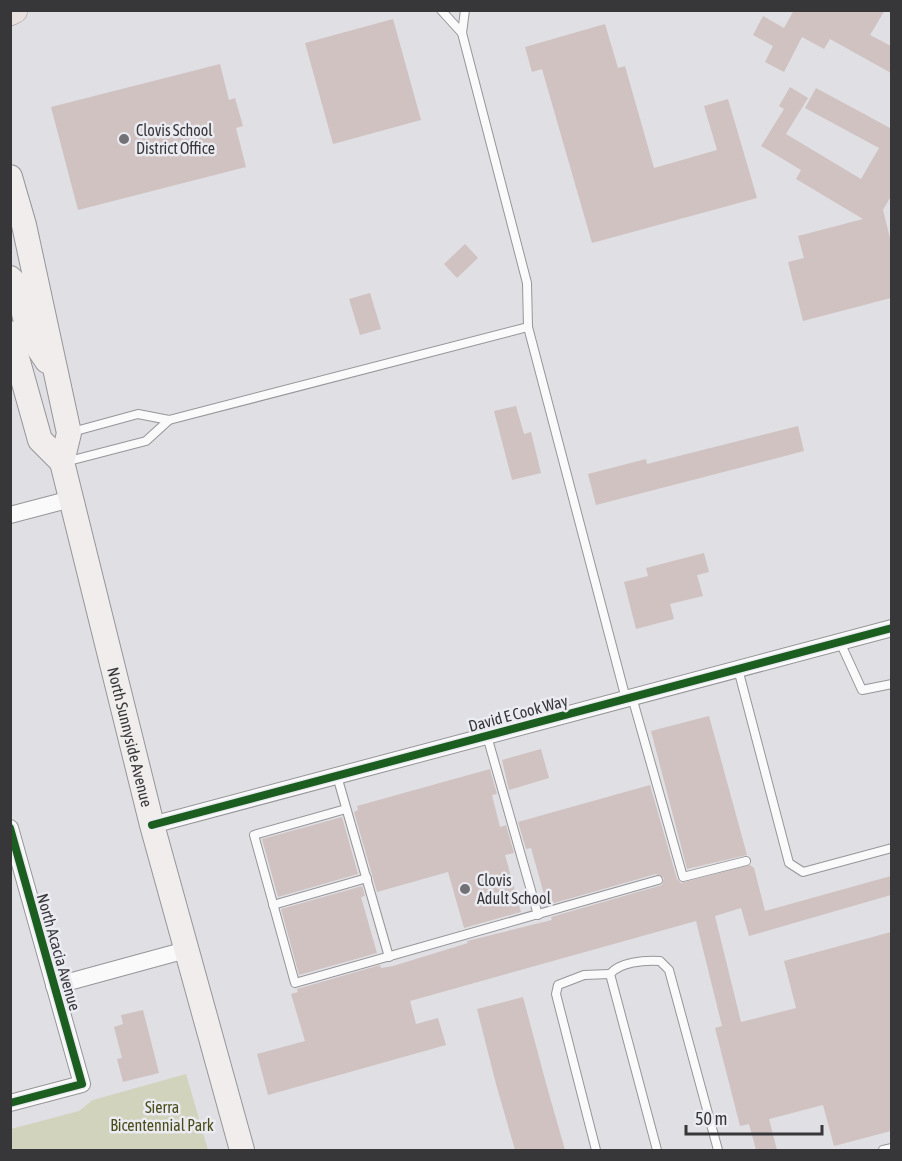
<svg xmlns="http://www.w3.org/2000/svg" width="902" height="1161" viewBox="0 0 902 1161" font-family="'Asap Condensed',sans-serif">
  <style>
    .green { fill: #d1d3bd }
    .building { fill: #d0c2c1 }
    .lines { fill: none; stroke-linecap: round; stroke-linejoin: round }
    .lane-casing { stroke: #96969a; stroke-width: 10 }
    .street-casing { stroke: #96969a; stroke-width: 18 }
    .secondary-casing { stroke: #96969a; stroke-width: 26 }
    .primary-casing { stroke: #ad9c9d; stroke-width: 28 }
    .lane { stroke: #fafafb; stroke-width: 8 }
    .street { stroke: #fafafb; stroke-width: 16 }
    .secondary { stroke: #f2eded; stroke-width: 24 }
    .primary { stroke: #e9e0e0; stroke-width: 27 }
    .cycleway-casing { stroke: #ebebf2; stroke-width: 11 }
    .cycleway { stroke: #1b5e20; stroke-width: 8 }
    .poi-dot { fill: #727276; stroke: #ebebf2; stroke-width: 2 }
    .labels { text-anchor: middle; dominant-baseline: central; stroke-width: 5; stroke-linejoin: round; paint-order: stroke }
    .poi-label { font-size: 16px; fill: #37373a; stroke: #ebebf2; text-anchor: start }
    .street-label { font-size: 16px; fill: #37373a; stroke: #ebebf2 }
    .park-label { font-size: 16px; fill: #4a4c1a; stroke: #ebebf2 }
  </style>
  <rect width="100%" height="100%" fill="#dfdfe4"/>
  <polygon class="green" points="186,1074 208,1150 11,1150 11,1129 79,1111 93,1100"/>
  <g class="building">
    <polygon points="794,10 885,10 870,35 891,46 891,73 830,39 824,49 802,37 784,72 765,62 773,46 753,35 763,16 784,28"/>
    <polygon points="393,19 421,120 333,144 305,43"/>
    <polygon points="605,24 618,68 625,66 654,168 717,150 704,106 728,99 757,198 592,243 542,69 532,72 525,47"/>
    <polygon points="220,64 229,100 235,98 243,126 236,128 246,167 78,210 51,107"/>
    <polygon points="790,87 808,98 786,134 861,179 879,148 805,108 816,88 890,128 891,125 891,196 883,210 891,242 891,298 803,321 788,262 804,258 798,236 863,219 796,179 801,170 761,146 784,109 779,106"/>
    <polygon points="465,244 478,258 457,278 444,264"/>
    <polygon points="370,293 381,329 360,335 349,299"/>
    <polygon points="516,406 524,434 531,432 541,473 512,480 494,411"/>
    <polygon points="798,426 804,451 596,505 588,474 646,459 647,464"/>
    <polygon points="704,553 709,572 697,575 703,596 670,604 674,619 636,629 624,582 648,576 646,568"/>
    <polygon points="709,716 747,855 687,869 651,731"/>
    <polygon points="541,749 549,778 509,790 502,760"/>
    <polygon points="490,769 497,794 492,795 500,827 506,825 514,853 505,855 521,912 464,928 448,872 377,892 354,812 358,810 357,806"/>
    <polygon points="650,785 677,879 681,883 750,865 754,868 765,911 891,876 891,895 749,936 741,908 715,916 741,1022 796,1008 784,961 891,932 891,1131 834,1146 823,1105 769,1119 777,1150 756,1150 749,1124 740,1126 715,1028 722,1026 696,921 410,1001 416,1024 438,1018 446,1045 268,1095 257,1054 305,1041 291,994 298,992 297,989 380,965 381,968 393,966 468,943 467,941 552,920 551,917 662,885 664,878 656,874 547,905 531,848 526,849 518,822"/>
    <polygon points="342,817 358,874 278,897 262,839"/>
    <polygon points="362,886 365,896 361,897 377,953 299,975 281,909"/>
    <polygon points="523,997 547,1087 565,1150 515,1150 496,1084 477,1009"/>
    <polygon points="143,1010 159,1073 123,1082 117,1059 122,1058 114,1027 123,1024 121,1015"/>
  </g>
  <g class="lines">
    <defs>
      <g id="lane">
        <polyline points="441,10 462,33"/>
        <polyline points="465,10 462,33 527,283 528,327 626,699"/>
        <polyline points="72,432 138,414 169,420 528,327"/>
        <polyline points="65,462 146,441 169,420"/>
        <polyline points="840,642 862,690 892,684"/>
        <polyline points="738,669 789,863 803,872 892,848"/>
        <polyline points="632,697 683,877 746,861"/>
        <polyline points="487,736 538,915"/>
        <polyline points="337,776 389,957"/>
        <polyline points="346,809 254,835 295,983 658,880"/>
        <polyline points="273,905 367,878"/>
        <polyline points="596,1150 556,994 558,985 584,975 610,974"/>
        <path d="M657 1150 610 974C620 962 644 960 660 961L669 970 718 1150"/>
        <polyline points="883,1150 892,1148"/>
      </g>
      <g id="street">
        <polyline points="10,515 71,499"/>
        <polyline points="152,825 892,628"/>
        <polyline points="10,828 82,1084 10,1103"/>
        <polyline points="54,986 186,950"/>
      </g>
      <g id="secondary">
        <path id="s1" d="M10 177 24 225 69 433 62 462 152 825 242 1150"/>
        <polyline points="10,278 17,285 29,334 47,361"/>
        <polyline points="10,333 40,440 62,462"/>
      </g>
      <polyline id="primary" points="10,12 14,10"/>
    </defs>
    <use href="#lane" class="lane-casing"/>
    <use href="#street" class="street-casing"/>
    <use href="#secondary" class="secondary-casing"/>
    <use href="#primary" class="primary-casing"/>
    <use href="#lane" class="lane"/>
    <use href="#street" class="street"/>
    <use href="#secondary" class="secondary"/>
    <use href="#primary" class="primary"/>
    <defs>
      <g id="cycleway">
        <polyline points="152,825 892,628"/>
        <polyline points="10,828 82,1084 10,1103"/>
      </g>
    </defs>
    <use href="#cycleway" class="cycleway-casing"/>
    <use href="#cycleway" class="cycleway"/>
  </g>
  <g class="poi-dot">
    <circle cx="124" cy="139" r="6"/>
    <circle cx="465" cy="889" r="6"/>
  </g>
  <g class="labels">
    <g class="poi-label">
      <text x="136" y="130">Clovis School<tspan x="136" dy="18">District Office</tspan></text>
      <text x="477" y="880">Clovis<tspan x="477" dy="18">Adult School</tspan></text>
    </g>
    <g class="street-label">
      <text transform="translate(518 713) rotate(-15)">David E Cook Way</text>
      <text stroke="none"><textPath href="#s1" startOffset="576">North Sunnyside Avenue</textPath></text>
      <text transform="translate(59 952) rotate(74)">North Acacia Avenue</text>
    </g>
    <g class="park-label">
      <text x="162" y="1107">Sierra<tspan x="162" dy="18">Bicentennial Park</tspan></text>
    </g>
  </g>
  <rect width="902" height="1161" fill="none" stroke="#37373a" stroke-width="24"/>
  <path d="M686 1125v9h136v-9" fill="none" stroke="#37373a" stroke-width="3"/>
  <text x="695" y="1125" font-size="18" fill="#37373a" stroke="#ebebf2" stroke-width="4.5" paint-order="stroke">50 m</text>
</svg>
